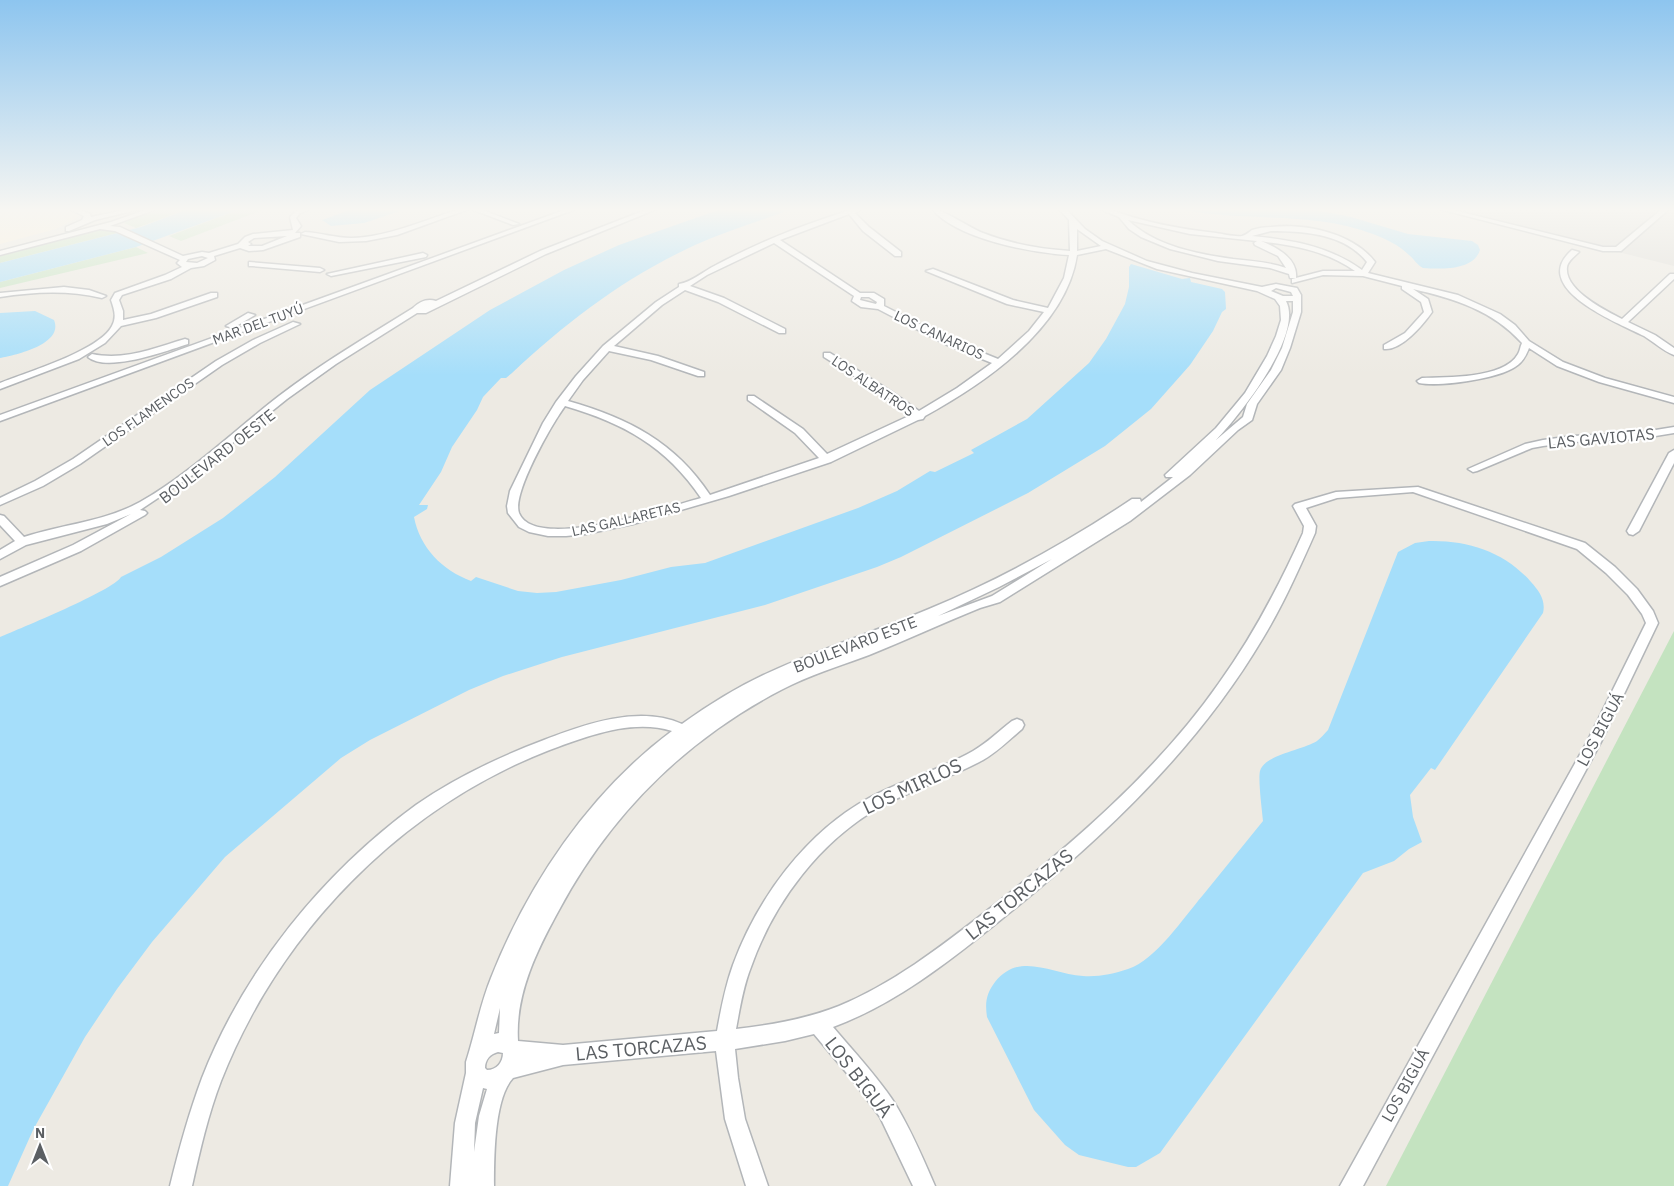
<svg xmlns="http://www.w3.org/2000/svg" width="1674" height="1186" viewBox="0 0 1674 1186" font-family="'IBM Plex Sans',sans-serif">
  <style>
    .commercial { fill: #fcf0d9 }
    .industrial { fill: #dedcd7 }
    .green { fill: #c4e3c0 }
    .water { fill: #a5defa }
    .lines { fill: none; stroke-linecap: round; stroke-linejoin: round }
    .minor-casing { stroke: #b3b6b9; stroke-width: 3 }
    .minor { fill: #fff; fill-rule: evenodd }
    .labels { text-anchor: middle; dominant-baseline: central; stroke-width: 4.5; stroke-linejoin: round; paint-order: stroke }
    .far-street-label { font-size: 14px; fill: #5b5f63; stroke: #fff }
    .street-label { font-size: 16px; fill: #5b5f63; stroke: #fff }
    .near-street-label { font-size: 19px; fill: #5b5f63; stroke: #fff }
  </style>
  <rect width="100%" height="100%" fill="#edeae3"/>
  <polygon class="commercial" points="0,209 92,209 78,213 78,216 75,219 56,229 0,244"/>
  <polygon class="industrial" points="1447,209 1674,209 1674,266"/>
  <g class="green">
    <polygon points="158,209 188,209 136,228 124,223 144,213"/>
    <polygon points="241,209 265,209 181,241 169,236"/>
    <polygon points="93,229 108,229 121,232 0,263 0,254"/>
    <polygon points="136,247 148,253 0,288 0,282"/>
    <polygon points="1674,631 1674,1186 1386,1186"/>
  </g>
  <g class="water">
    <polygon points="188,209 241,209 136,247 0,282 0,263 141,227"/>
    <polygon points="352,209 406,209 364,223 331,226 322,220"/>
    <path d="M721 209H792C760 221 727 231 695 245 624 278 569 320 512 373L506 378H501L483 397 477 410 452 447 441 472 419 505H428L427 509 414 517C420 548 442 570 471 581L476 577 518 591 537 593 556 592 621 580 671 567 705 563 858 508 897 491 930 471 935 472 974 453 971 450 1027 419 1089 363 1106 339 1125 304 1129 287V267L1131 264 1182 279 1190 278 1191 282 1222 289 1225 292 1226 309 1222 312 1213 331 1190 365 1151 409 1105 446 1028 493 901 557 877 567 765 605 562 657 503 676 469 690 370 740 341 758 225 857 152 942 117 989 85 1037 33 1130 8 1186H0V637C19 629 114 590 121 577L161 557 223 518 275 477 370 390 490 310 564 270 619 245Z"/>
    <path d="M1179 209H1311L1351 217 1408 234 1472 241 1478 245 1480 250C1473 271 1441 269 1423 268 1417 265 1414 259 1409 255 1399 245 1386 239 1373 234 1310 210 1243 223 1179 209Z"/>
    <path d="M35 311 54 320C64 344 16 355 0 358V313Z"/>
    <path d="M1429 541C1468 540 1505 552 1531 582 1539 591 1546 600 1543 613L1435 770 1431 768 1410 795 1413 817 1422 842 1409 849 1394 861 1363 873 1160 1153 1136 1167H1128L1079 1155 1065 1145 1034 1110 987 1017C985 1003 986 994 995 982 1020 951 1051 974 1083 976 1099 977 1113 974 1128 969 1156 960 1184 917 1203 895 1223 870 1243 846 1263 821 1262 810 1258 780 1260 771 1264 755 1303 750 1317 741 1321 738 1324 734 1328 730L1398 552 1415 543Z"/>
  </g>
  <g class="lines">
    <defs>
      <g id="minor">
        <polygon points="69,209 78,209 90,214 91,217 129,209 136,210 95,220 69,231 66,231 66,227 82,220 84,216"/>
        <path d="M148 209H157L110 226 120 227 183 256 202 252 209 253 238 244 245 237 253 234 293 230 290 217 296 211 310 209 300 213 296 218 301 226 295 233H300V237L263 250 249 251 240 248 214 256 215 260 204 266 191 268 171 279 122 295 119 300 123 311V320L151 314 211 293H217V297L156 318 121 326 105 343 79 359 0 389V383C27 372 99 351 112 326 117 317 114 309 111 300L115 293 165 275 182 267 177 263 180 260 115 231 100 229 0 255V251L111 222ZM287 236 262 246H248L251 244 248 242 254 238ZM202 256 208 258 197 263 186 262 188 259Z"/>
        <path d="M460 209H469L397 235 366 241 339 242 301 234 305 232C321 233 336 238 351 238 389 237 424 220 460 209Z"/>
        <polygon points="471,209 480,209 519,224 513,225"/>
        <polygon points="567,209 576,209 0,421 0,415"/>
        <path d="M648 209H657L546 254 426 313H417L336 364 287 399 194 474 140 510 145 511 147 513 145 515 81 551 0 586V577L73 545 131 514 107 524 26 545 0 559V550L15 541 0 525V515L4 516 24 537C63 524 104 522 140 502 188 475 235 430 279 396 322 363 368 336 413 308 419 302 427 298 436 301L540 251Z"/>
        <path d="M862 209 855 213 869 227 901 252V256H895L863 231 849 214 780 240 860 293H874L884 299V306L951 340 998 359 1029 331 1044 312 1007 304 926 271 933 269 1013 300 1048 308 1064 278 1069 255C1032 253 957 239 932 209 943 209 970 228 983 233 1011 244 1040 249 1070 251L1069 220 1059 209H1066L1085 229 1102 241 1147 261 1192 273 1262 287 1276 284 1297 288 1301 295V312L1290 348 1281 370 1257 404 1252 420 1238 430 1190 475 1130 521 1000 602 980 608C943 623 906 640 869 655 840 666 809 675 781 690 685 740 610 815 559 910 537 950 515 994 518 1041L563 1045 717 1031C721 1009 725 987 733 965 757 899 806 832 869 798 902 780 940 770 973 751 987 743 999 731 1012 721L1017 719 1022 721 1024 725 1022 729C1010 739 997 752 983 760 950 778 913 789 880 807 820 841 774 902 751 967 743 987 740 1008 736 1029 771 1025 806 1019 839 1006 892 984 939 948 984 913 1070 846 1156 773 1219 683 1253 636 1279 586 1303 533L1304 526 1293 506 1295 504 1336 492 1418 487 1585 543 1615 567 1637 589 1653 611 1658 623 1601 742 1363 1186H1340L1588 740 1646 623 1642 614 1628 595 1606 573 1577 549 1413 492 1337 498 1306 508 1316 526 1315 533C1299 569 1283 605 1263 638 1196 751 1100 841 998 922 947 963 895 1004 833 1027 854 1052 876 1075 894 1102 910 1128 923 1158 935 1186H913L880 1117 855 1083 814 1034 785 1041 735 1049 738 1078 745 1119 768 1186H746L725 1119 716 1051 563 1065 513 1078C494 1098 494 1158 494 1186H472L473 1164 472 1186H450L455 1123 466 1073V1062C475 1034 480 1005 491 978 528 884 590 792 672 731 632 718 584 737 547 751 400 809 279 933 221 1081 208 1115 200 1150 192 1186H170C179 1149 189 1113 202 1078 244 970 323 873 416 805 455 778 499 757 544 740 585 724 639 705 682 724 710 704 739 686 770 672 822 648 877 631 929 609 1001 579 1068 542 1132 499H1140L1141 502 1173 477H1166L1165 475 1216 428 1245 393 1267 356 1276 336 1281 320 1280 306 1275 299 1257 291 1157 269 1106 249 1077 255C1066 328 985 383 925 416L923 419 918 420 831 462 729 496 633 524 586 534 566 536H548L529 532 519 527 508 513 507 506 510 491 543 423 556 402 576 376 603 346 656 302 679 287V284C691 283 705 270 716 265 752 246 787 231 826 218 838 214 849 209 862 209ZM1077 229 1101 246 1077 251ZM774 243 854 296 852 301 861 307 878 309 945 344 992 363 957 388 919 411 892 392 830 353H824V357L886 396 911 415 827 454 803 429 754 396H748V400L795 433 819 458 710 495C675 442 628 418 568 401L583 380 609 351 651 360 698 376H704V372L658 356 614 346 662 305 685 290 718 302 779 333H785V329L724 298 690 286 707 275ZM1276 288 1291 292 1293 296H1283L1271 291ZM861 297H869L877 302 876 304 860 300ZM1286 301H1293V312L1282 348 1271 370 1247 404 1243 417 1216 440C1239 416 1304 335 1286 301ZM565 406C623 423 666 446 701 498 671 506 535 553 519 513 512 493 552 424 565 406ZM1052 559 992 596 938 616 999 587ZM500 1008 499 1033 494 1034ZM498 1052 503 1053C503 1062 497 1070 487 1070L485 1068C485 1060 490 1054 498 1052ZM483 1088 487 1089 479 1116 474 1152 475 1123Z"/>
        <path d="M1100 209H1108C1143 222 1179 229 1216 233 1223 234 1235 237 1242 236 1246 235 1249 232 1252 230 1258 228 1265 227 1271 227 1306 223 1353 233 1375 262L1368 273 1458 295 1500 314 1515 325 1529 341 1563 362 1605 378 1674 397V403L1599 382 1557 366 1529 348C1526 356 1522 363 1515 367 1497 379 1440 387 1419 383L1417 381 1422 378C1446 377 1504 379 1518 354 1520 351 1520 347 1522 343 1492 310 1455 299 1413 289L1428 299 1432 312C1423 325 1401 351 1384 349V345L1405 333 1424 312 1421 302 1402 289V286L1363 276 1323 275 1292 283V279L1323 271H1355C1328 252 1298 246 1266 242L1261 241C1276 247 1298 258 1296 278H1290L1289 274 1270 268 1218 261 1170 249 1141 237 1129 229 1119 217ZM1128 220 1190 234 1257 241 1254 243 1255 245 1278 256 1286 268C1269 262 1251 261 1233 259 1197 254 1155 246 1128 220ZM1271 231C1305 231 1345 234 1367 262L1362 270C1329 246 1291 240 1252 236Z"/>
        <polygon points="1439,209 1449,209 1603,247 1616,247 1662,209 1669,209 1621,251 1603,251"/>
        <path d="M1572 250 1579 252C1574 257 1568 261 1567 267 1564 290 1605 310 1622 319L1670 274H1674V279L1628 322 1655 335 1674 348V355C1663 351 1654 342 1644 336 1618 323 1528 288 1572 250Z"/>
        <polygon points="423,253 427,255 426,257 331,276 327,274"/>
        <polygon points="249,262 320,268 324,270 320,272 252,266 249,266"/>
        <path d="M64 287 89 290 106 296 102 298C67 290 35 292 0 297V293Z"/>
        <polygon points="248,313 255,315 233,328 226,326"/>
        <polygon points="293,322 300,324 260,343 222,365 80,464 43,486 0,505 0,498 35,481 73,459 216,361 253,340"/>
        <path d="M185 339 188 340V344C166 351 107 373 88 357L92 354C125 361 154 348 185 339Z"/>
        <polygon points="1674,427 1674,433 1637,439 1573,442 1543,446 1532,448 1477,471 1473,472 1468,469 1525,444 1543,440 1573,436 1637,433"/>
        <polygon points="1674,450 1674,463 1639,531 1633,535 1629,534 1627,531 1669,453"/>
      </g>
    </defs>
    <use href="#minor" class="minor-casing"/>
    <use href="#minor" class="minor"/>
  </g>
  <linearGradient id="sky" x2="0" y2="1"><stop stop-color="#8dc5ef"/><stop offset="0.56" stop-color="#f7f6f2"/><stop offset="1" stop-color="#f7f6f2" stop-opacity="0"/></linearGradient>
  <rect width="1674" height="375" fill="url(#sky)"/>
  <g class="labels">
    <g class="far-street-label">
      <text transform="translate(258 324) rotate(-20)">MAR DEL TUYÚ</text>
      <text transform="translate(939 335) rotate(25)">LOS CANARIOS</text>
      <text transform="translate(873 386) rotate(34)">LOS ALBATROS</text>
      <text transform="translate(148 412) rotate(-35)">LOS FLAMENCOS</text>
      <text transform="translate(626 519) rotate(-13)">LAS GALLARETAS</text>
    </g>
    <g class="street-label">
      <text transform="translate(1601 438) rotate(-5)">LAS GAVIOTAS</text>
      <text transform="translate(217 456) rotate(-38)">BOULEVARD OESTE</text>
      <text transform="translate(855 644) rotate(-21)">BOULEVARD ESTE</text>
      <text transform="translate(1600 729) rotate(-62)">LOS BIGUÁ</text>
      <text transform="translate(1405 1085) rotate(-61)">LOS BIGUÁ</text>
    </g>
    <g class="near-street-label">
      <text transform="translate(912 786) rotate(-25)">LOS MIRLOS</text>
      <text transform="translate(1019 894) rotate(-39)">LAS TORCAZAS</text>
      <text transform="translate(641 1048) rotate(-5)">LAS TORCAZAS</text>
      <text transform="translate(859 1077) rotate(52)">LOS BIGUÁ</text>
    </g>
  </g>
  <g transform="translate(40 1146)" stroke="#ffffff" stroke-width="4" paint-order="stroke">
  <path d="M0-4L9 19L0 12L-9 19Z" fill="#5b5f63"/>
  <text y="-8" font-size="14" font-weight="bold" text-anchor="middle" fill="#5b5f63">N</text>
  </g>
</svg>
